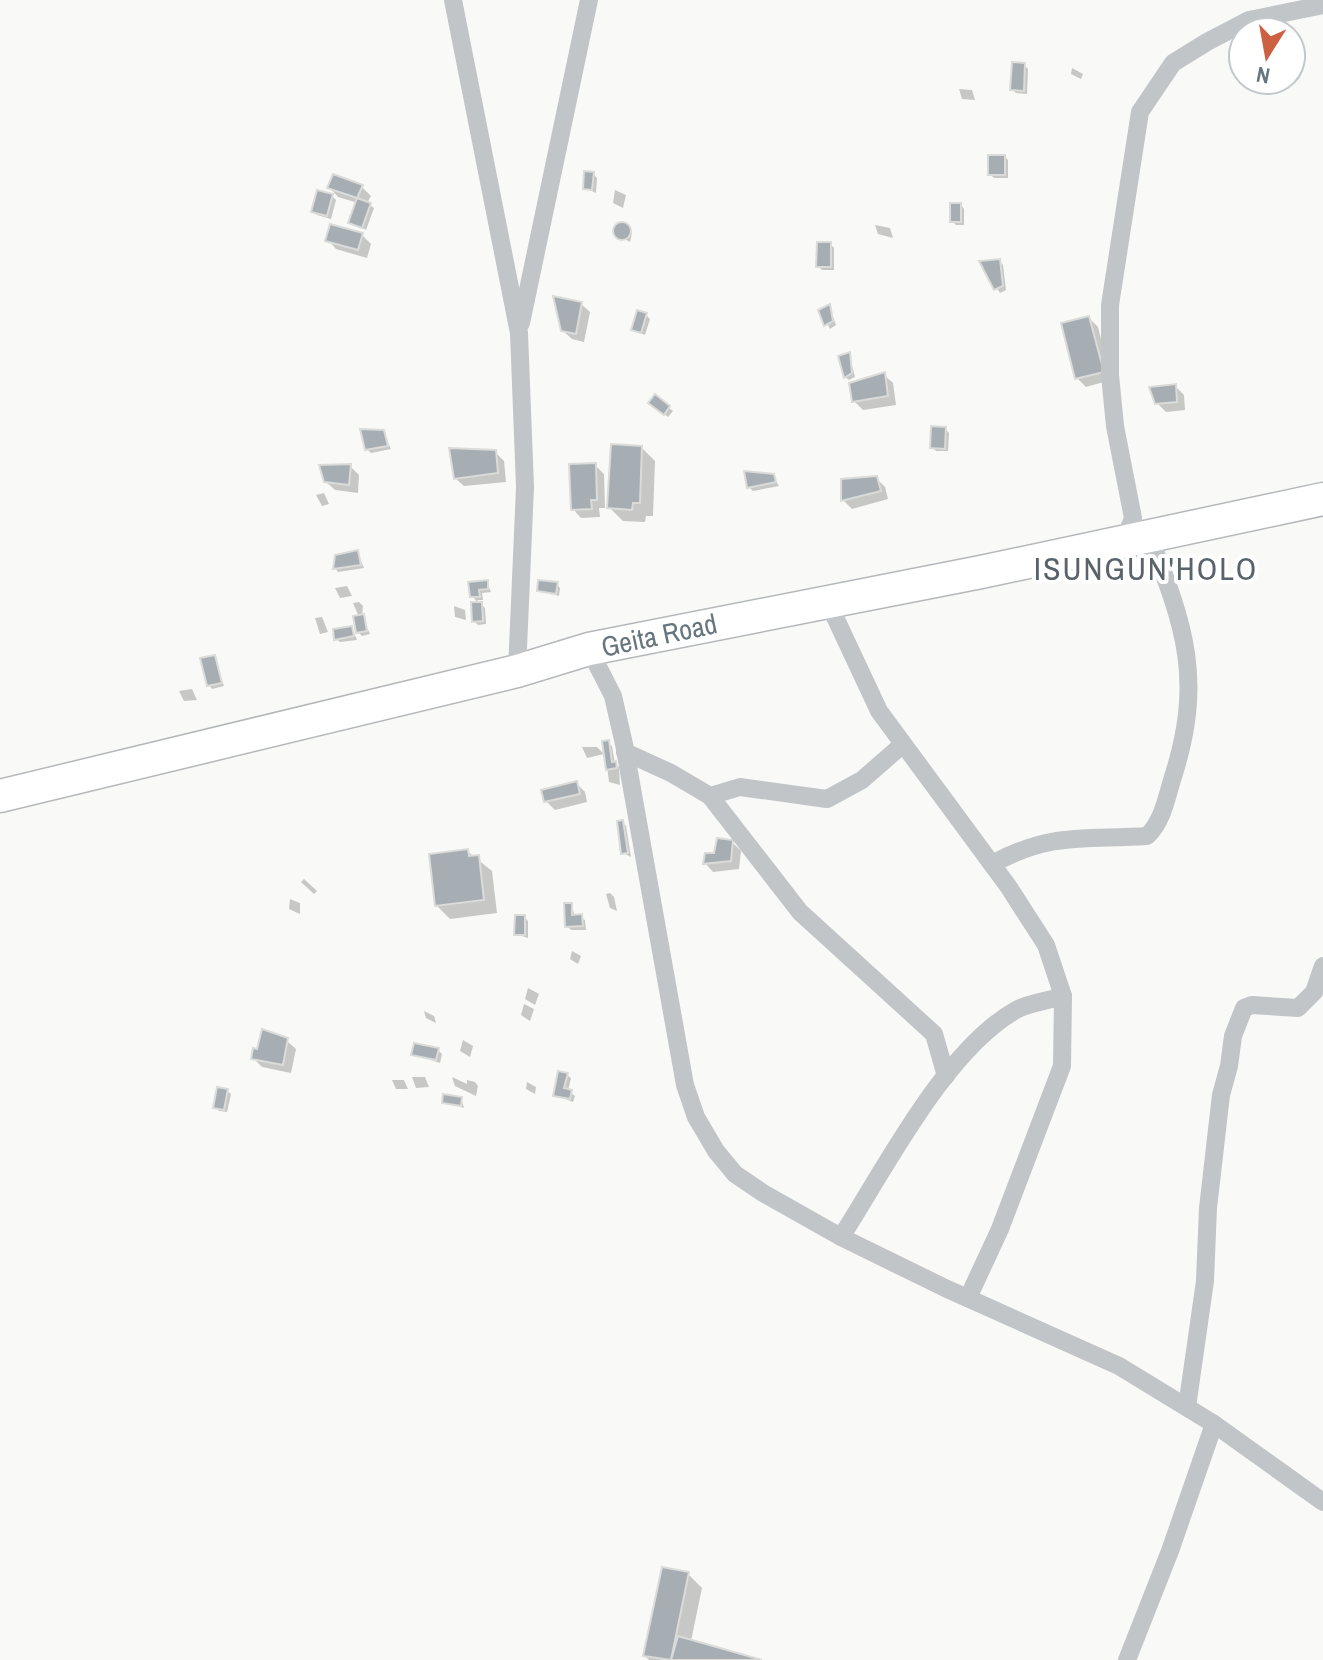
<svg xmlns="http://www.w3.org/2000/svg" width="1323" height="1660" viewBox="0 0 1323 1660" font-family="'Archivo Narrow',sans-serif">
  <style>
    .shadow { fill: #0003 }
    .building { fill: #a7aeb3; stroke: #dbdbd9; stroke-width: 2 }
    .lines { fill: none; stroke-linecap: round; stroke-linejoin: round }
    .highway-casing { stroke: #b5b8bb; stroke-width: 35 }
    .street { stroke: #c1c5c8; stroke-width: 18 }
    .highway { stroke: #fff; stroke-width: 32 }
    .labels { text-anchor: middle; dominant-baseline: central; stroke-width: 8; stroke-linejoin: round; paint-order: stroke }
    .street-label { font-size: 28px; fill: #67757e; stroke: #fff }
    .quarter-label { font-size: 32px; letter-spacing: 2px; fill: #59636b; stroke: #fff }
  </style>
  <rect width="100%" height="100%" fill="#f9f9f7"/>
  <g class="shadow">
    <polygon points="1024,65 1028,69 1027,94 1016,93 1012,89"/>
    <polygon points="1072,68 1083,74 1081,79 1071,74"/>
    <polygon points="959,89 972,90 975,100 962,99"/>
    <polygon points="1004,156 1008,160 1008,178 994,178 990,174"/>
    <polygon points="593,174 597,178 596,193 585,188"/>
    <polygon points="334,177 362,187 371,196 367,203 374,208 366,230 351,222 358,203 338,197 330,188"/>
    <polygon points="615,190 626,195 623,208 613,203"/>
    <polygon points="332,196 336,200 331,219 317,215 313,211"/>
    <polygon points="961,205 964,209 964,225 956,225 952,221"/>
    <polygon points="620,225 632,233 630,242 616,234"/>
    <polygon points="875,225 890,228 893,238 878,234"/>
    <polygon points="362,235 371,244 367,258 336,249 328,240"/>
    <polygon points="830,244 834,248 834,270 822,270 818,266"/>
    <polygon points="999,261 1003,265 1006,290 1000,293 982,262"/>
    <polygon points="581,304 590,312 584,342 572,339 562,330"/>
    <polygon points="829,306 836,325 830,329 821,311"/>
    <polygon points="646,315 650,319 645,335 634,330"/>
    <polygon points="1089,318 1098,327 1111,380 1086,387 1077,378"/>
    <polygon points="849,354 855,377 849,380 845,377"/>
    <polygon points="884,375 893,383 896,405 863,410 854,401"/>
    <polygon points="1175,386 1184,395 1185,410 1166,412 1157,403"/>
    <polygon points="655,397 673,411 668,417 654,406"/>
    <polygon points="945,429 949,433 948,451 936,451 932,447"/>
    <polygon points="383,432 391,449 371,453 367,449"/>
    <polygon points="642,448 655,461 653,516 646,516 645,522 623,521 609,507"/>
    <polygon points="495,452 504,461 506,482 464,486 455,478"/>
    <polygon points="595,465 604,474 605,508 599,508 600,517 581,518 573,509"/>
    <polygon points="350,466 359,475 358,493 335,490 325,481"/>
    <polygon points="773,476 779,486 753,491 749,487"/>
    <polygon points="876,478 885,487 888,499 852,509 843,500 843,480"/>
    <polygon points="324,493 329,504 322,506 316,495"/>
    <polygon points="357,552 364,568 338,572 335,568"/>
    <polygon points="487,582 491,592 482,593 483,600 477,600 485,608 486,624 478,625 474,621 479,604 472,596"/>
    <polygon points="557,584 560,588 559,596 539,590"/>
    <polygon points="347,586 352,596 340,598 335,588"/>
    <polygon points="359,602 363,606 362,616 370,634 362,636 358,632 359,617 353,603"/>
    <polygon points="454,606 465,610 466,620 455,617"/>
    <polygon points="322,617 328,632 320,634 315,618"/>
    <polygon points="352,628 357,640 340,642 336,639"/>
    <polygon points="214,657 224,686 212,689 209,685"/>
    <polygon points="192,689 197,700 184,701 179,691"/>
    <polygon points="604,742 612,746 615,764 619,767 620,785 609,782"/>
    <polygon points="582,747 597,747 604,754 587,758"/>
    <polygon points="576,783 585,792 587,802 555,810 546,801"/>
    <polygon points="622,822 626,826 631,857 623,853"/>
    <polygon points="732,842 741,851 739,869 713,872 705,863"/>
    <polygon points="467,851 492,871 497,913 450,919 436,905"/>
    <polygon points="304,879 317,891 314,894 301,882"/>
    <polygon points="610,893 614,897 617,911 610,908 606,894"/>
    <polygon points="290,899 300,903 300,914 289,909"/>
    <polygon points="571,905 575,916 585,920 586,930 571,930 567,926"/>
    <polygon points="524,917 528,921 528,938 516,934"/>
    <polygon points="572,951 581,956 578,964 570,959"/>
    <polygon points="528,988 539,994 535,1005 525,999"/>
    <polygon points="524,1004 534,1009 530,1021 521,1015"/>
    <polygon points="424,1011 434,1016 436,1023 426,1018"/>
    <polygon points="263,1031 280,1035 296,1049 291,1073 262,1067 253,1058 259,1051"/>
    <polygon points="463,1040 473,1046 470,1057 460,1051"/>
    <polygon points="438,1050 442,1054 440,1063 413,1054"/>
    <polygon points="567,1075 571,1078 568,1091 575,1096 573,1102 555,1095"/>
    <polygon points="412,1077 425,1077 429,1087 416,1088"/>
    <polygon points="452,1077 467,1084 467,1080 475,1082 478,1086 476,1096 455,1086"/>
    <polygon points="392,1080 404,1080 408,1089 396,1089"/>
    <polygon points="527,1082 536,1087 535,1094 526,1089"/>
    <polygon points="227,1091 231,1094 227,1112 219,1111 215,1107"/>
    <polygon points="461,1098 464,1108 444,1102"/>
    <polygon points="688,1574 702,1588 691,1641 755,1660 649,1660 645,1656"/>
  </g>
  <g class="building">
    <polygon points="1012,62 1025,63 1024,91 1010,90"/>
    <rect x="988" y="155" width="17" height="20"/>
    <polygon points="584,171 594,172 592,190 583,189"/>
    <polygon points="333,174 363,185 357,198 327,188"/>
    <polygon points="317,190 333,194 327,216 311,212"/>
    <polygon points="357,198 371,203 362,228 348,223"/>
    <rect x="950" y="203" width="11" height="19"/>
    <circle cx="622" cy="231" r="9"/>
    <polygon points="330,224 363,233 358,250 325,241"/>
    <polygon points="817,242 831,242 831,267 816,267"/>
    <polygon points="1000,259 1003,286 994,290 979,261"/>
    <polygon points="553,296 582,302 576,334 561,331"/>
    <polygon points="830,304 833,321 824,326 818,310"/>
    <polygon points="637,310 647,313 641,333 631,330"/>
    <polygon points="1089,316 1104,372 1075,379 1061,323"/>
    <polygon points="850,352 852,373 844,378 838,356"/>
    <polygon points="885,372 888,396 852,402 849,383"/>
    <polygon points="1176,384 1177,402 1155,404 1149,387"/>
    <polygon points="655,394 670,406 664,415 648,403"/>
    <polygon points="931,426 946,427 945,449 930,448"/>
    <polygon points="360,429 384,430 388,446 365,450"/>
    <polygon points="611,444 642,446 640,503 633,503 632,510 607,508"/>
    <polygon points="449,448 496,450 498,473 454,479"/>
    <polygon points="596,463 597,500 591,500 592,509 571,510 569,464"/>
    <polygon points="351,464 349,485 324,482 319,465"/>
    <polygon points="744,471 774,474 776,482 747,488"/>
    <polygon points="877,476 881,491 841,501 841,479"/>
    <polygon points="358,550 361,565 333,569 335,555"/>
    <polygon points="488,580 488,589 479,590 480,597 470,597 468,582"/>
    <polygon points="538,580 558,582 556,594 537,591"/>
    <polygon points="471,602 482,602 483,621 472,622"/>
    <polygon points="364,614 367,631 356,633 353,616"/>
    <polygon points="352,626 354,636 334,640 333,629"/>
    <polygon points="215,655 222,683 207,686 200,658"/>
    <polygon points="609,740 612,762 616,761 617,768 606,770 602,741"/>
    <polygon points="577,781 580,794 544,802 541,790"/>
    <polygon points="623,820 628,853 621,854 617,821"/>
    <polygon points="717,838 733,840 731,861 703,864 705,853 714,853"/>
    <polygon points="468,849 469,856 479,855 484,900 435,906 429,854"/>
    <polygon points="564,903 572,903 572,915 582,914 583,926 565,927"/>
    <polygon points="515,915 525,915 525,935 514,935"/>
    <polygon points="262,1029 288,1038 283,1065 251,1059 253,1048 257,1049"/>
    <polygon points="414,1043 439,1048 436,1060 411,1055"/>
    <polygon points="558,1071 568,1073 564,1088 572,1090 570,1099 553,1096"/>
    <polygon points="217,1087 228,1089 224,1110 213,1108"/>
    <polygon points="443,1094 462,1097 461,1106 442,1103"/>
    <polygon points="662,1567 689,1572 671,1660 643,1656"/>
    <polygon points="678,1636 762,1660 671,1660"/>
  </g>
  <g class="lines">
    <defs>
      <polyline id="highway" points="0,796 517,671 589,649 981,572 1323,499"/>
    </defs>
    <use href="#highway" class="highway-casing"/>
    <g class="street">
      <polyline points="453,0 519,333 525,487 517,671"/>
      <polyline points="521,323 589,0"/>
      <polyline points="1125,539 1133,518 1115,426 1110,375 1110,305 1140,112 1173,63 1207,42 1249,20 1323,5"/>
      <polyline points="827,600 879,711 1008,886 1046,945 1063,996 1062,1066 1000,1229 968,1298"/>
      <polyline points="589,649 613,696 624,744 685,1085 696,1117 716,1151 735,1174 763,1193 841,1237 945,1288 1119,1366 1214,1424 1323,1502"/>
      <polyline points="625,752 671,773 710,796 800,912 934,1034 946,1076"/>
      <polyline points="710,796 740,787 827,799 862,780 902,745"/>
      <path d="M992 864C1051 832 1083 840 1147 836 1162 822 1166 800 1172 780 1204 682 1186 627 1148 534"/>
      <path d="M841 1237C885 1169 945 1050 1016 1010 1029 1003 1048 1001 1063 996"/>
      <polyline points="1187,1407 1205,1281 1208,1208 1221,1095 1229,1066 1233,1036 1244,1008 1252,1005 1298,1008 1314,992 1323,966"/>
      <polyline points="1127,1660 1170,1551 1214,1424"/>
    </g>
    <use href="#highway" class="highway"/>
  </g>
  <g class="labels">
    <g class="street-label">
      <text transform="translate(659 635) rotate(-12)">Geita Road</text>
    </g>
    <g class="quarter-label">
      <text x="1146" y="568">ISUNGUN'HOLO</text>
    </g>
  </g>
  <g transform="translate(1267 56) rotate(191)"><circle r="38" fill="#ffffff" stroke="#c2c8cb" stroke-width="2"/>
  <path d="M0-6L14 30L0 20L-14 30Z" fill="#ce6042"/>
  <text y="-12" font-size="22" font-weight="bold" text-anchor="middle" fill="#67757e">N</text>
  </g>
</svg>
